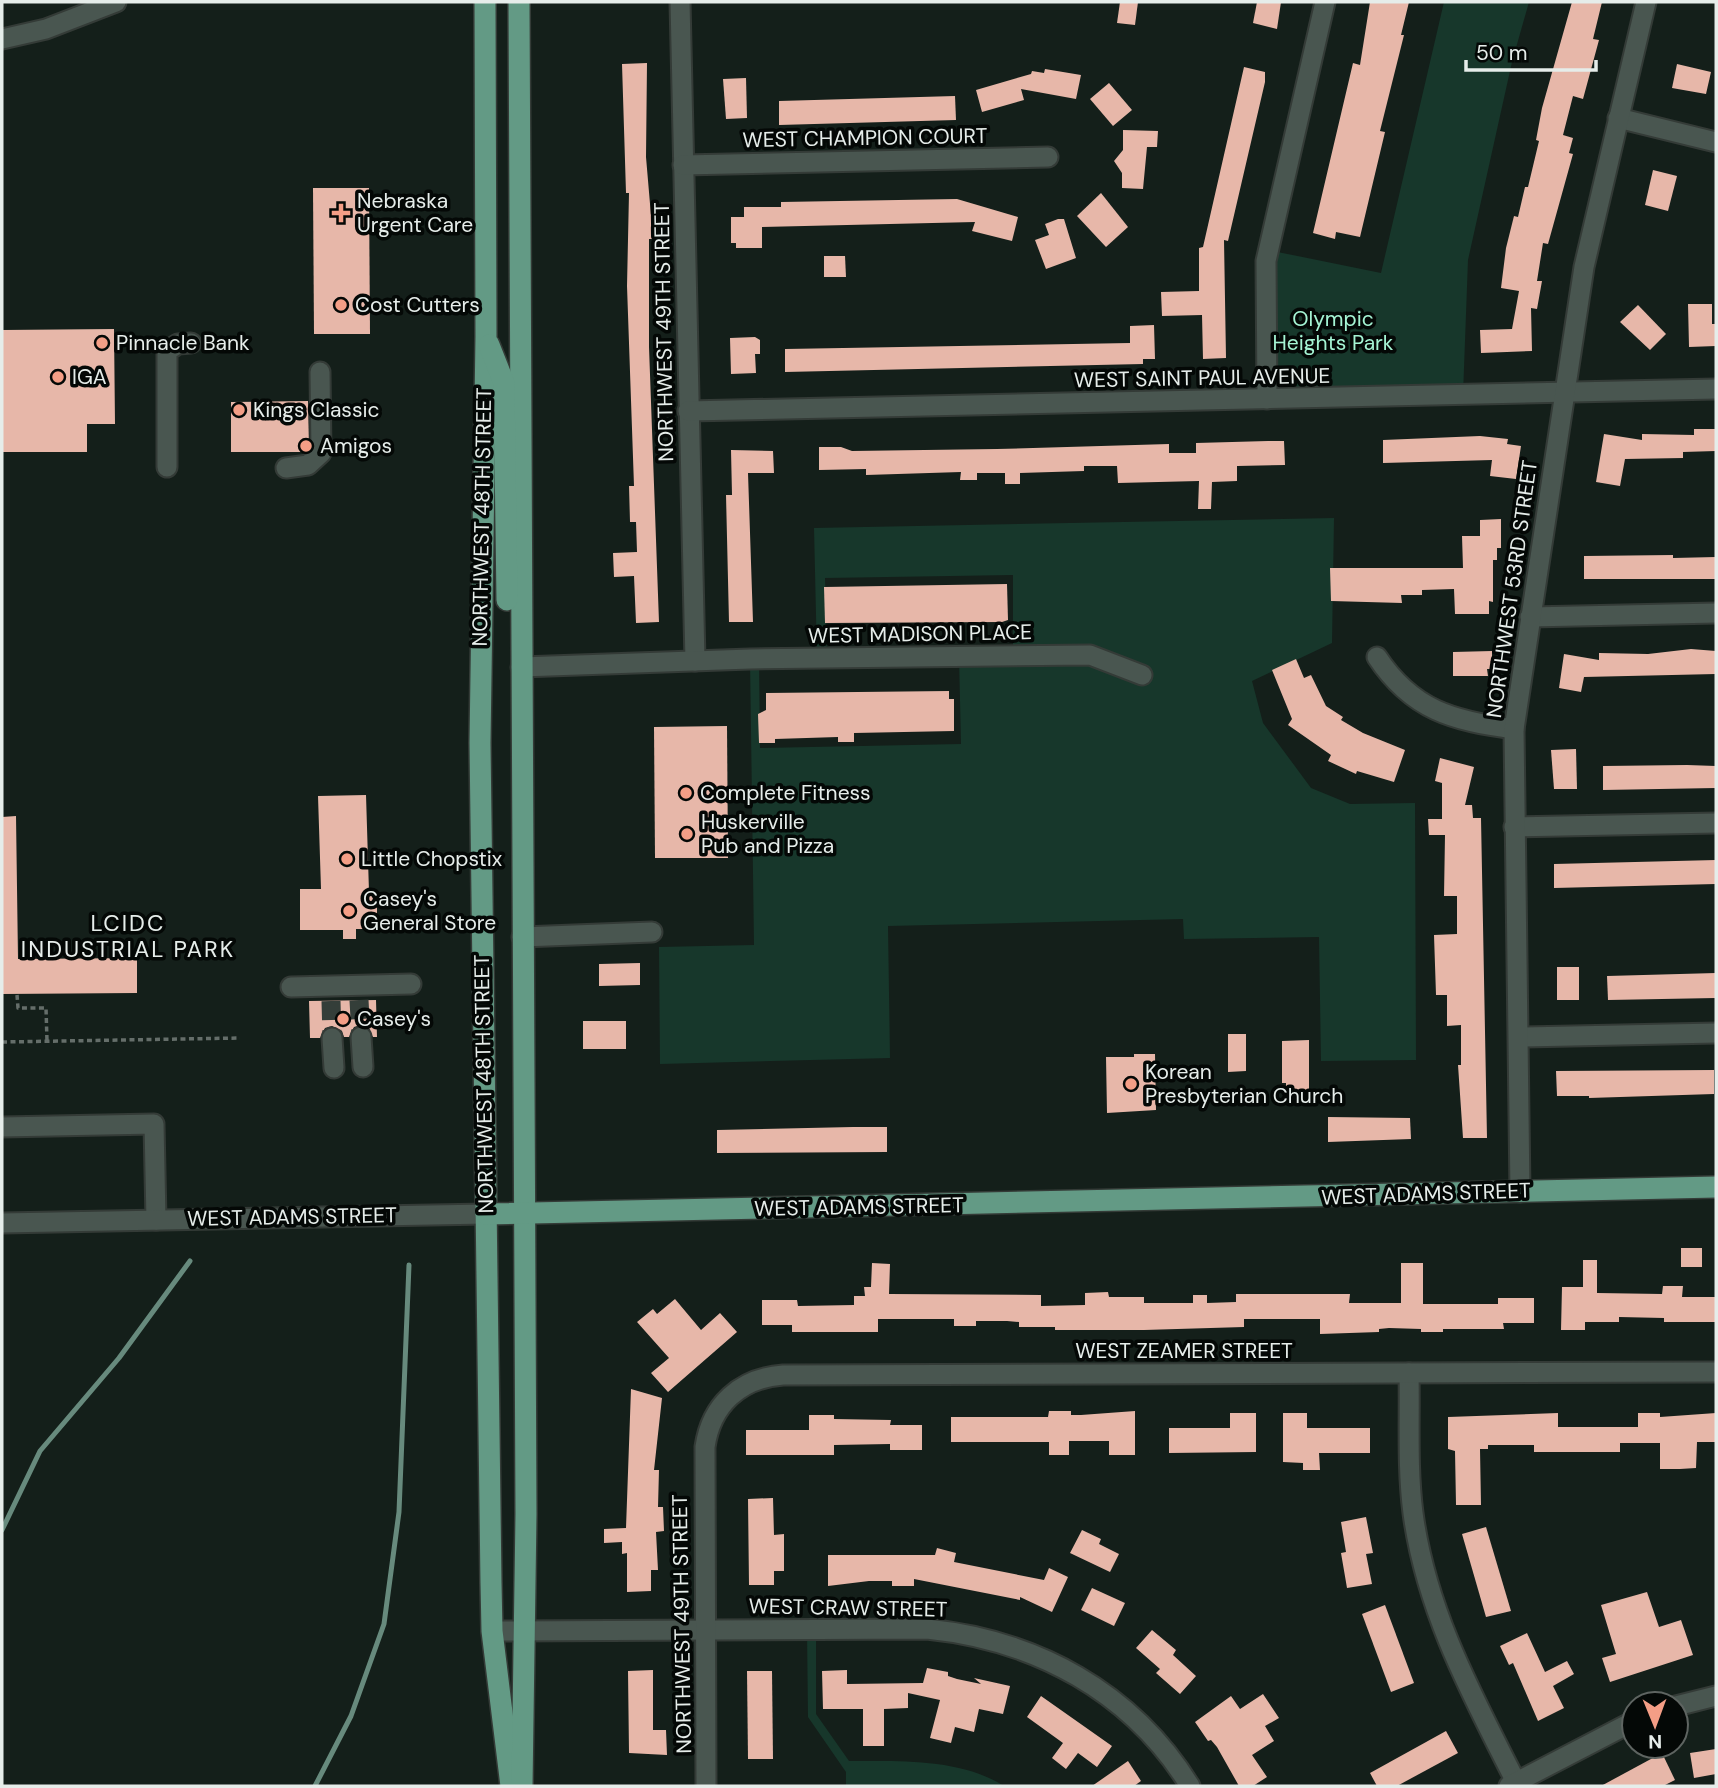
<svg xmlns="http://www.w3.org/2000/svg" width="1718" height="1788" viewBox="0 0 1718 1788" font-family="'DM Sans',sans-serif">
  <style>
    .green { fill: #17372b }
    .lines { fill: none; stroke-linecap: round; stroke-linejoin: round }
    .stream { stroke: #678a7d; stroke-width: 5 }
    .building { fill: #e7b7a9 }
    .minor-tunnel { stroke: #343e39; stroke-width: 19; stroke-dasharray: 19 10; stroke-linecap: butt }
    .minor-casing { stroke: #343b37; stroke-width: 23 }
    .major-casing { stroke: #343b37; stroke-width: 24 }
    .path { stroke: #656e6a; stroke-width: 3.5; stroke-dasharray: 5 3.5; stroke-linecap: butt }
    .minor { stroke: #495650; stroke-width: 19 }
    .major { stroke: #639a85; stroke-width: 21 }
    .poi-dot { fill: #f49e86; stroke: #040806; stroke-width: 2.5 }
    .labels { text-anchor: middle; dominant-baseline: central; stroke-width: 7; stroke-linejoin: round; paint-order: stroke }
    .street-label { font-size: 21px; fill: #e6edea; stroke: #040806 }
    .poi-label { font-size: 21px; fill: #e6edea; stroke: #040806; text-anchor: start }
    .park-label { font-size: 21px; fill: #a5f4d4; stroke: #040806 }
    .neighbourhood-label { font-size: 23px; letter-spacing: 2px; fill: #e6edea; stroke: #040806 }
  </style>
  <rect width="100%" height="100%" fill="#141f1a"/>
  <g class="green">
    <polygon points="1444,2 1529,2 1512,62 1468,260 1463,395 1267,399 1268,250 1381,273"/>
    <polygon points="1334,518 1332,643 1252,681 1263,723 1311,788 1350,804 1415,803 1416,1060 1321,1061 1319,937 1184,939 1183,919 888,926 890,1058 660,1064 659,947 754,945 750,659 759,659 760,748 961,744 959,656 1013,654 1013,575 825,578 827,658 817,658 814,528"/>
    <path d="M816 1629V1714L849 1761C899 1761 960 1758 1004 1786H846V1772L808 1717 807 1630Z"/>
  </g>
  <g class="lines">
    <g class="stream">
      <polyline points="2,1530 40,1451 119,1358 190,1261"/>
      <polyline points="315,1786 351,1716 384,1624 399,1512 409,1265"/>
    </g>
  </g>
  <g class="building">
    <polygon points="1120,2 1138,2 1135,25 1117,23"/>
    <polygon points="1257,2 1281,2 1277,29 1253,23"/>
    <polygon points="1370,2 1409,2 1401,35 1404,35 1380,131 1385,132 1360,237 1336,232 1335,239 1313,233 1353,63 1360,65"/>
    <polygon points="1572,2 1602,2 1593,39 1599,40 1583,99 1573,96 1563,135 1573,138 1569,153 1573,154 1548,244 1543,243 1537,281 1542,281 1537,309 1531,308 1532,351 1481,353 1480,330 1512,329 1519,291 1501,288 1506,248 1514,216 1518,217 1525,187 1528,187 1539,141 1536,140 1542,108"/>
    <polygon points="647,63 646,157 653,239 649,239 649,347 659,622 636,623 634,576 614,577 613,553 637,552 636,522 630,522 629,486 634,486 627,286 629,193 626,193 622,64"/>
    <polygon points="1677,64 1711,72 1706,94 1672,88"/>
    <polygon points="1244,67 1265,72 1265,82 1228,241 1224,240 1226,358 1203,359 1202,315 1162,316 1161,292 1199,291 1199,248 1203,247"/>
    <polygon points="1045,69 1081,75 1076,99 1021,89 1024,100 982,112 976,90 1031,74 1032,71 1044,73"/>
    <polygon points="746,78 747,118 726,119 723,79"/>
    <polygon points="1109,83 1132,110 1113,126 1090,99"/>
    <polygon points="955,96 956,120 779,125 779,101"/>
    <polygon points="1123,130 1158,131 1157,147 1147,147 1143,189 1122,188 1122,173 1114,161 1123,150"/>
    <polygon points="1653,170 1677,176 1668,211 1645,205"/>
    <polygon points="313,188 369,188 370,334 314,334"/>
    <polygon points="1101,193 1128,227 1106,247 1077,216"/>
    <polygon points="957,199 1018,217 1012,241 972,231 975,222 762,227 762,248 736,248 736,243 731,243 731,217 744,217 744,207 781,207 781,202"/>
    <polygon points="1058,219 1064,219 1076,258 1046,269 1035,240 1049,235 1045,224"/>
    <polygon points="824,256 845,256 846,277 824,277"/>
    <polygon points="1688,304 1712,304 1712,324 1716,324 1716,346 1689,347"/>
    <polygon points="1638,305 1666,334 1650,350 1620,322"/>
    <polygon points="1154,325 1155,359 1143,359 1143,364 785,372 785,349 1130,343 1130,326"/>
    <polygon points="114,329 115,424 87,424 87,452 2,452 2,330"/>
    <polygon points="755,337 760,340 760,354 755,354 756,373 731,374 730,338"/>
    <polygon points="308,401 309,448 304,452 231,452 231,402"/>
    <polygon points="1694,429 1715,429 1716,451 1683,452 1683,458 1625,459 1620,486 1596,482 1604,434 1642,440 1642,434 1694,435"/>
    <polygon points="1480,436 1508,439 1507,444 1521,446 1516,479 1490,476 1492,460 1383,463 1383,440"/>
    <polygon points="1268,441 1284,441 1285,465 1237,466 1237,481 1212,482 1211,509 1198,509 1199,481 1118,483 1117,466 1084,466 1084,471 1020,473 1020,484 1005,484 1005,473 977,473 977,480 960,480 961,472 866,475 866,469 819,470 819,447 841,447 852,451 997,449 1169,444 1169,453 1196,453 1196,443"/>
    <polygon points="731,450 773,451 774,473 748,473 753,622 729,622 726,495 732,495"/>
    <polygon points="1501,519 1501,548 1497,548 1497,560 1493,560 1493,602 1489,601 1489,614 1455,614 1454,589 1422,590 1422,595 1401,595 1402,603 1331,601 1330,568 1463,568 1462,536 1480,536 1480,520"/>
    <polygon points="1673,555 1673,558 1716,557 1716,579 1584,579 1584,556"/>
    <polygon points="1007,584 1008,620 1002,622 825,623 824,587"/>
    <polygon points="1691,649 1716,651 1716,674 1584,677 1581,692 1559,688 1564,654 1599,660 1599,653 1648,654"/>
    <polygon points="1492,651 1492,669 1487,669 1488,676 1453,676 1453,652"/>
    <polygon points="1296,659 1304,678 1311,675 1326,706 1343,717 1341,720 1363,733 1405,750 1394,782 1357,771 1356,774 1328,761 1331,755 1288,725 1292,719 1272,670"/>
    <polygon points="949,691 949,699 954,699 954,731 854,733 854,742 838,742 838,737 775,739 775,743 759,743 758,714 766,710 766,693"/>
    <polygon points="727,726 728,858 655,858 654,727"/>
    <polygon points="1576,749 1577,789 1554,789 1551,750"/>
    <polygon points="1440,758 1474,767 1465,805 1472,805 1473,818 1481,818 1487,1138 1463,1138 1458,1065 1461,1065 1461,1025 1447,1026 1447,995 1436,995 1434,935 1457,934 1457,896 1444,896 1445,835 1429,835 1428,819 1442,819 1442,783 1435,781"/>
    <polygon points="1687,765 1716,766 1716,788 1603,790 1603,766"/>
    <polygon points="366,795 369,892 377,892 377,929 356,929 356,939 343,939 343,930 300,930 300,889 321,889 318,796"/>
    <polygon points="16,816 18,959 137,958 137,993 2,994 2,817"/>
    <polygon points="1716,860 1716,884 1554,888 1554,864"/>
    <polygon points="640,963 640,985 599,986 599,964"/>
    <rect x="1557" y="967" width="22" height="33"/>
    <polygon points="1716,973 1716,998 1608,1000 1607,976"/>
    <polygon points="376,1000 377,1037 373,1037 367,1026 361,1025 354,1027 349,1037 344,1037 342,1031 332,1026 325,1028 320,1038 310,1038 309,1001"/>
    <rect x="583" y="1021" width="43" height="28"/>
    <polygon points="1228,1034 1246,1034 1246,1071 1228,1072"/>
    <polygon points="1309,1040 1309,1096 1286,1096 1286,1083 1282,1083 1282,1041"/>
    <polygon points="1134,1054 1155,1054 1156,1110 1107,1113 1106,1057 1134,1057"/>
    <polygon points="1714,1070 1714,1094 1589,1098 1589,1096 1557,1096 1556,1071"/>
    <polygon points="1328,1117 1410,1118 1411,1139 1328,1142"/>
    <polygon points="853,1127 887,1127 887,1152 717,1153 717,1130"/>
    <rect x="1681" y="1248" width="21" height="19"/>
    <polygon points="1583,1260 1597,1260 1597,1293 1662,1294 1663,1286 1683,1286 1682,1297 1716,1297 1716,1322 1664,1322 1664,1318 1619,1317 1619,1322 1585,1322 1585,1330 1561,1330 1562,1287 1583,1287"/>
    <polygon points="872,1263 890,1264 889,1294 1041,1295 1041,1306 1085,1305 1085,1293 1108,1292 1109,1297 1144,1297 1144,1303 1193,1303 1193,1295 1207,1295 1207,1303 1236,1302 1236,1294 1350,1294 1349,1303 1401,1303 1401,1263 1423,1263 1423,1304 1498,1304 1498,1298 1534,1298 1534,1323 1503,1323 1504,1329 1443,1329 1443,1332 1421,1332 1421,1329 1389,1328 1379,1329 1379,1332 1320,1334 1320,1319 1244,1319 1244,1327 1144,1330 1055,1330 1055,1327 1019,1327 1019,1322 1007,1321 976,1321 976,1326 954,1326 954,1319 878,1319 878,1332 792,1332 792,1325 762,1325 762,1300 797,1300 798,1306 854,1305 854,1296 865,1296 864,1287 871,1287"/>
    <polygon points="675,1299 701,1330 720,1313 737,1332 668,1392 651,1373 669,1358 637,1322 653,1309 657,1314"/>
    <polygon points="631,1389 662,1398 654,1470 659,1470 658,1507 663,1507 664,1531 656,1532 658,1570 651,1570 651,1591 627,1592 627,1553 622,1554 622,1542 604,1543 604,1529 626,1528"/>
    <polygon points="1049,1411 1071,1411 1071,1415 1081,1415 1135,1411 1135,1455 1109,1455 1109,1441 1069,1441 1069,1455 1049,1455 1049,1442 951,1442 951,1417 1048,1417"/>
    <polygon points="1230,1413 1256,1413 1256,1452 1169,1453 1169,1428 1230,1428"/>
    <polygon points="1283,1413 1307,1413 1307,1428 1370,1428 1370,1453 1319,1453 1320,1470 1303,1470 1303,1463 1283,1462"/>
    <polygon points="1558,1413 1558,1427 1638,1427 1638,1413 1660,1413 1660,1417 1716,1413 1716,1442 1697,1442 1696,1468 1680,1469 1660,1469 1660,1443 1620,1443 1620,1452 1534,1452 1534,1445 1488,1445 1488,1449 1480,1449 1481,1505 1456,1505 1455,1451 1448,1449 1448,1417"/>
    <polygon points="809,1415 834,1415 834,1419 891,1420 890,1425 922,1425 922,1450 890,1450 890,1444 834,1445 834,1455 746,1455 746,1430 809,1430"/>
    <polygon points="773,1498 774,1535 784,1534 784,1571 774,1571 774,1585 749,1585 748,1499"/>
    <polygon points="1366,1517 1373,1553 1366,1554 1372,1584 1347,1588 1341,1553 1346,1552 1341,1522"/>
    <polygon points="1486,1527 1511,1611 1486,1617 1462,1534"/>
    <polygon points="1082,1530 1101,1539 1099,1544 1119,1554 1110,1572 1070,1553"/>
    <polygon points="937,1548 956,1553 954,1562 1044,1580 1049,1568 1068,1577 1052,1612 1020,1597 1020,1600 914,1579 914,1586 892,1586 892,1581 869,1581 828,1586 828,1555 935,1555"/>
    <polygon points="1092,1588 1125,1603 1114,1626 1081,1610"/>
    <polygon points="1647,1592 1659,1627 1681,1620 1693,1655 1610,1682 1602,1658 1616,1654 1601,1605"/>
    <polygon points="1385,1605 1414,1683 1391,1692 1362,1614"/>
    <polygon points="1152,1630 1176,1650 1173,1655 1196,1676 1180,1694 1156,1673 1160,1669 1136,1648"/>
    <polygon points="1527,1633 1545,1672 1567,1661 1574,1674 1553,1686 1564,1708 1538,1721 1513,1663 1509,1665 1500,1646"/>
    <polygon points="927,1668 948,1672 948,1676 957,1679 981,1684 974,1678 1010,1686 1003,1714 979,1709 974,1732 955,1727 951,1743 930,1738 940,1700 908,1693 908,1708 884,1709 884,1746 863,1746 863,1709 823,1709 822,1671 847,1670 847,1684 923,1683"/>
    <polygon points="653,1670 653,1730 666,1730 667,1755 629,1753 628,1671"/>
    <polygon points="747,1671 772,1671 773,1759 748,1759"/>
    <polygon points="1263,1694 1279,1718 1265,1726 1274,1741 1252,1755 1267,1777 1253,1786 1239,1786 1217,1747 1211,1740 1208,1741 1195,1722 1231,1696 1240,1709"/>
    <polygon points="1041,1696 1112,1746 1097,1767 1078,1753 1066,1769 1052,1758 1063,1743 1027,1717"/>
    <polygon points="1446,1731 1458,1753 1397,1786 1377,1786 1370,1773"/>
    <polygon points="1716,1749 1716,1774 1694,1778 1690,1753"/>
    <polygon points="1662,1753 1675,1780 1663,1786 1601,1786"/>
    <polygon points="1128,1761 1141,1781 1134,1786 1092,1786"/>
  </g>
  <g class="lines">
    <g class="minor-tunnel">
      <polyline points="359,1000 361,1037"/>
      <polyline points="331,1001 332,1038"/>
    </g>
    <defs>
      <g id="minor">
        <polyline points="680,2 695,661"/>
        <polyline points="2,39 46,29 116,2"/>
        <polyline points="1618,118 1716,142"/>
        <polyline points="683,165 1048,157"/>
        <polyline points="1267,399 1266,261 1325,2"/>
        <polyline points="688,411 1716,389"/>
        <polyline points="167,467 167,351 178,344 191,343"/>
        <polyline points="286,468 308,465 321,453 320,372"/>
        <polyline points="1530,617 1716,613"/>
        <path d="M1377 657C1412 710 1453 721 1514 729"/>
        <polyline points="521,667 750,659 1090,655 1142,675"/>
        <polyline points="1514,827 1716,823"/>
        <polyline points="522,937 652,932"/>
        <polyline points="291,987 411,984"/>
        <polyline points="361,1037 363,1067"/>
        <polyline points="1519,1037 1716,1033"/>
        <polyline points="332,1038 334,1068"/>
        <polyline points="2,1127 154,1124 156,1220"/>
        <polyline points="1520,1192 1514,729 1584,267 1646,2"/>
        <polyline points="2,1223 486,1214"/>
        <path d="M1409 1373C1410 1419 1407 1467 1413 1513 1426 1611 1472 1695 1516 1782"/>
        <path d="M492 1631 927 1629C1036 1640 1132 1692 1190 1786"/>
        <polyline points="1676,1706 1716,1696"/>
        <path d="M706 1786 705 1447C711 1405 740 1378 783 1375L1716 1372"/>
        <polyline points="1509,1786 1634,1721"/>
      </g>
      <g id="major">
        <polyline points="485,2 486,336 480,743 491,1583 492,1631 511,1786"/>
        <polyline points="519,2 526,1514 522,1786"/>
        <polyline points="489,345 504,383 507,600"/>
        <polyline points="486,1214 1716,1187"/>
      </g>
    </defs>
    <use href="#minor" class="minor-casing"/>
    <use href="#major" class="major-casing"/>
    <g class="path">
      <polyline points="17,995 18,1008 46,1008 47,1041"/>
      <polyline points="2,1042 240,1038"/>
    </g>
    <use href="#minor" class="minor"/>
    <use href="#major" class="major"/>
  </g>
  <g class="poi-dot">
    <path d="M337.5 202.5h7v7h7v7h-7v7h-7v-7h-7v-7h7z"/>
    <circle cx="341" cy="305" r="7"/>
    <circle cx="102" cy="343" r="7"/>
    <circle cx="58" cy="377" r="7"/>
    <circle cx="239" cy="410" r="7"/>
    <circle cx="306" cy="446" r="7"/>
    <circle cx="686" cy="793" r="7"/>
    <circle cx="687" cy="834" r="7"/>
    <circle cx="347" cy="859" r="7"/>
    <circle cx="349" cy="911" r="7"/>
    <circle cx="343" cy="1019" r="7"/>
    <circle cx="1131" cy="1084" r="7"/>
  </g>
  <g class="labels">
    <g class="street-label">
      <text transform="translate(865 138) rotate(-1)">WEST CHAMPION COURT</text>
      <text transform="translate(664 332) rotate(-91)">NORTHWEST 49TH STREET</text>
      <text transform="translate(1202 378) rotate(-1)">WEST SAINT PAUL AVENUE</text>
      <text transform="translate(482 517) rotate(-89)">NORTHWEST 48TH STREET</text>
      <text transform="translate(1512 589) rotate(-82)">NORTHWEST 53RD STREET</text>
      <text transform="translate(920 634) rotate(-1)">WEST MADISON PLACE</text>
      <text transform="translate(484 1084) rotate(-91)">NORTHWEST 48TH STREET</text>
      <text transform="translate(1426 1194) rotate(-2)">WEST ADAMS STREET</text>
      <text transform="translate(859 1207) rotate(-1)">WEST ADAMS STREET</text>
      <text transform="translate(292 1217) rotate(-1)">WEST ADAMS STREET</text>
      <text x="1184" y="1351">WEST ZEAMER STREET</text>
      <text transform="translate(848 1608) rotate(1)">WEST CRAW STREET</text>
      <text transform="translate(682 1624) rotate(-91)">NORTHWEST 49TH STREET</text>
    </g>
    <g class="poi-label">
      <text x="357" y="201">Nebraska<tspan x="357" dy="24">Urgent Care</tspan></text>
      <text x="355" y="305">Cost Cutters</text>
      <text x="116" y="343">Pinnacle Bank</text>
      <text x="72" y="377">IGA</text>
      <text x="253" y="410">Kings Classic</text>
      <text x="320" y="446">Amigos</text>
      <text x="700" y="793">Complete Fitness</text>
      <text x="701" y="822">Huskerville<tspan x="701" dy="24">Pub and Pizza</tspan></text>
      <text x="361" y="859">Little Chopstix</text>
      <text x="363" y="899">Casey's<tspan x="363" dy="24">General Store</tspan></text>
      <text x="357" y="1019">Casey's</text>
      <text x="1145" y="1072">Korean<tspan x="1145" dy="24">Presbyterian Church</tspan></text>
    </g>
    <g class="park-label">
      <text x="1333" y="319">Olympic<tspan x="1333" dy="24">Heights Park</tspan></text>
    </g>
    <g class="neighbourhood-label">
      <text x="128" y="923">LCIDC<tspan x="128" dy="26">INDUSTRIAL PARK</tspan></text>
    </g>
  </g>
  <rect width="1718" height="1788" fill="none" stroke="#e6edea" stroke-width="7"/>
  <g transform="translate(1655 1725) rotate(179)"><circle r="33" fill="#040806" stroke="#5e6461" stroke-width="2"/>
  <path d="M0-5L12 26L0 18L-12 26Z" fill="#f49e86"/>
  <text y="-10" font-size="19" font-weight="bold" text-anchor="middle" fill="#e6edea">N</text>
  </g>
  <path d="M1466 60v10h130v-10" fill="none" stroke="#e6edea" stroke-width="3.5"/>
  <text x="1476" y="60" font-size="21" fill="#e6edea" stroke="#040806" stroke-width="5" paint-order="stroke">50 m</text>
</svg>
